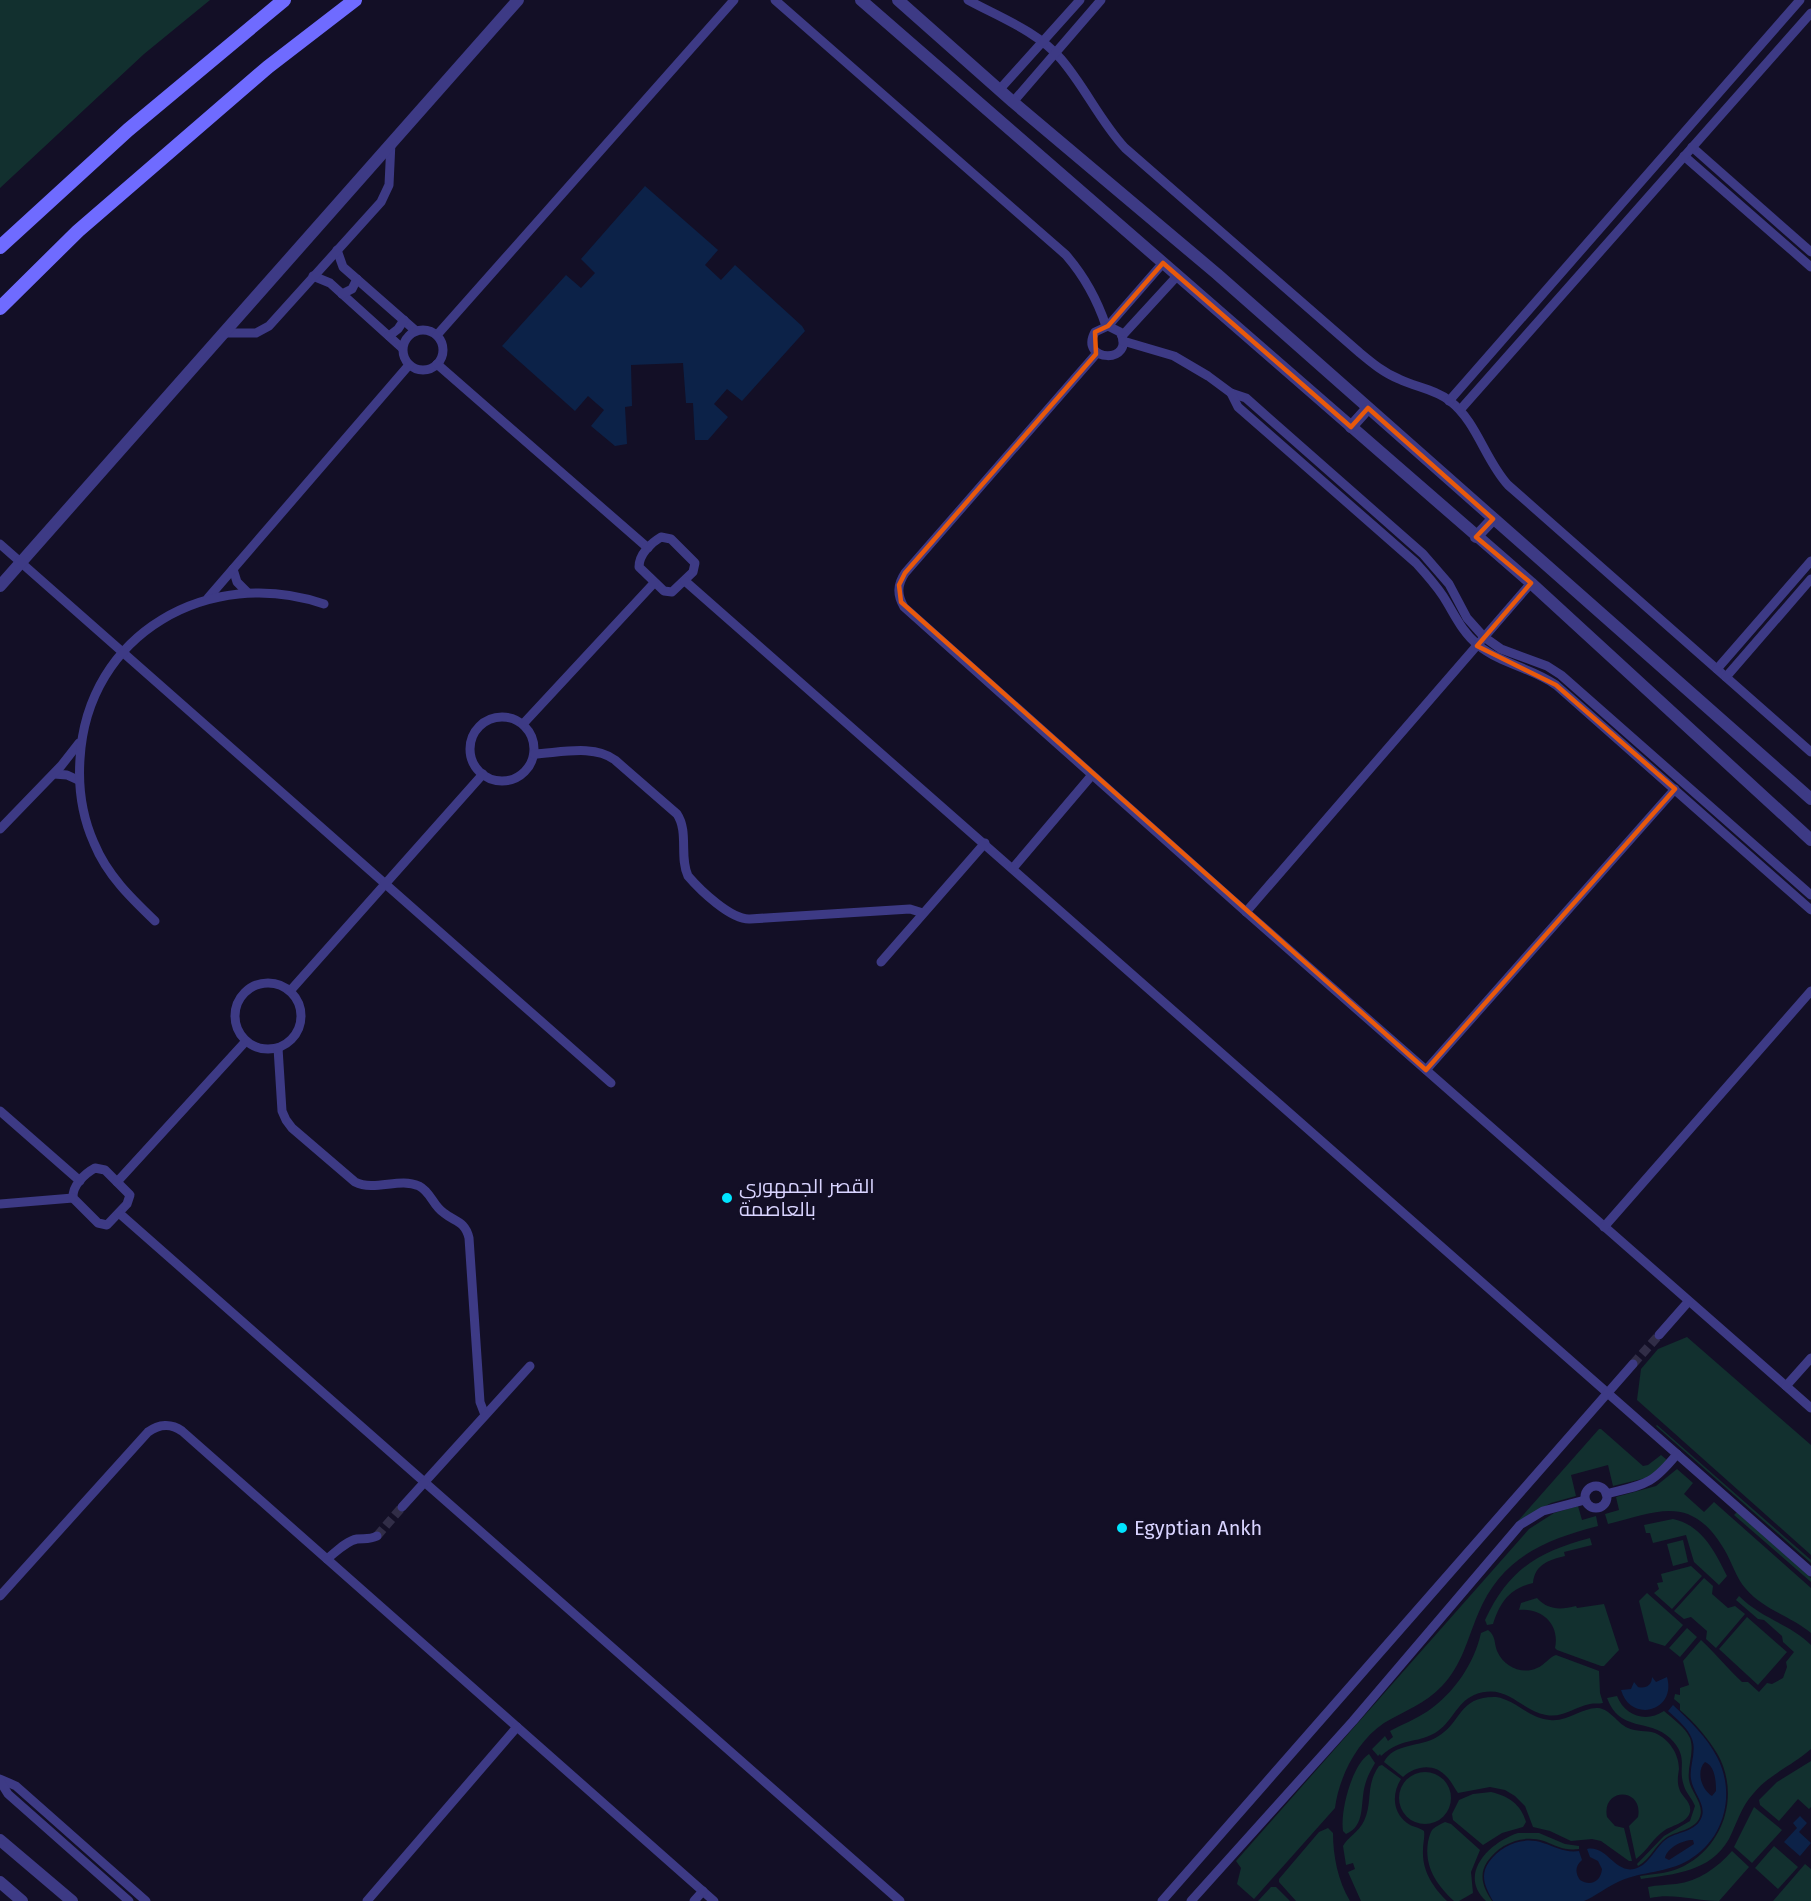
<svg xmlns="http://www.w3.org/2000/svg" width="1811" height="1901" viewBox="0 0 1811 1901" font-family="'Fira Sans',Cairo,sans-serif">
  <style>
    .green { fill: #12302f }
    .water { fill: #0c2248; fill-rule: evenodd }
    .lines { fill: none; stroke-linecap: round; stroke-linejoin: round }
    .minor-tunnel { stroke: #312d47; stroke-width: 9; stroke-dasharray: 9 4.5; stroke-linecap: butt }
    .minor { stroke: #3d3a85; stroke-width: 9 }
    .tertiary { stroke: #3d3a85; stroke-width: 12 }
    .secondary { stroke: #6f6bff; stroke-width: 14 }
    .marked { fill: none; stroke: #e8590c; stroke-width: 4.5; stroke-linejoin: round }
    .poi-dot { fill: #00e5ff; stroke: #130f26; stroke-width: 2 }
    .labels { text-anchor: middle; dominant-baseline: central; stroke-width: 5; stroke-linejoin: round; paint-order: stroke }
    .poi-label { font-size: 20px; fill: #d9d4ff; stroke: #130f26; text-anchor: start }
  </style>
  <rect width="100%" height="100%" fill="#130f26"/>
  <g class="green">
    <polygon points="0,0 210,0 144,54 0,188"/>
    <polygon points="1687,1337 1811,1445 1811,1555 1637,1400 1641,1369 1658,1349"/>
    <polygon points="1657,1425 1811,1560 1811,1563 1656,1426"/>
    <polygon points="1599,1429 1601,1429 1643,1466 1648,1465 1661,1455 1667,1460 1650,1477 1613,1486 1608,1465 1571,1475 1576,1496 1551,1503 1517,1522"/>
    <path d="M1677 1469 1693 1483 1684 1494 1704 1512 1714 1502 1811 1588V1633C1791 1616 1764 1610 1746 1589 1736 1578 1732 1562 1724 1549 1691 1494 1659 1511 1608 1524L1605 1514 1619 1510 1616 1497 1656 1486Z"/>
    <path d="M1578 1506 1582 1520 1596 1516 1598 1526C1544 1540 1501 1558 1478 1614 1467 1640 1462 1665 1442 1686 1425 1704 1404 1711 1384 1723 1357 1741 1339 1777 1335 1808L1254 1899 1237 1884 1241 1868 1236 1861 1529 1529 1554 1513Z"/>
    <polygon points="1737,1512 1811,1578 1811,1582 1734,1515"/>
    <path d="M1673 1519C1702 1525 1715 1552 1727 1576L1719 1585 1694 1562 1686 1535 1653 1543 1650 1533H1646L1644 1525Z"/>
    <path d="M1590 1538 1592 1545 1564 1552 1565 1556C1549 1560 1535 1564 1533 1583 1510 1588 1500 1602 1493 1624L1487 1625 1485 1620C1509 1569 1538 1552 1590 1538Z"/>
    <polygon points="1683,1540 1688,1562 1673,1566 1667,1544"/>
    <polygon points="1691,1566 1702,1576 1672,1609 1654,1593 1659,1589 1657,1583 1663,1582 1661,1574"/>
    <polygon points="1704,1578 1713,1586 1712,1594 1728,1608 1735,1606 1745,1614 1716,1648 1706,1639 1707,1631 1691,1617 1684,1619 1674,1611"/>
    <polygon points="1647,1593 1683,1625 1665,1646 1649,1641 1639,1601"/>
    <path d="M1739 1596C1762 1619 1790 1624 1811 1645V1749C1792 1766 1769 1774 1753 1794 1741 1807 1737 1823 1729 1839 1710 1872 1675 1874 1641 1879L1640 1876C1655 1874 1671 1873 1684 1866 1724 1845 1740 1795 1718 1755 1709 1739 1694 1722 1680 1710V1704L1674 1699 1675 1694 1680 1695V1688L1689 1685 1683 1661 1701 1640C1716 1654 1727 1668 1742 1682H1748L1759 1692 1767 1683 1772 1684 1783 1678 1787 1667 1786 1662 1794 1652 1783 1642 1782 1636 1764 1620 1758 1619 1736 1600Z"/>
    <path d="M1537 1598C1548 1610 1560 1610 1576 1606L1577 1608 1604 1604 1619 1650 1604 1666H1601L1557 1650 1555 1648C1560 1625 1543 1608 1519 1610L1521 1603Z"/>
    <polygon points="1747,1617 1787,1652 1758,1685 1719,1649"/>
    <polygon points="1687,1628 1697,1637 1680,1657 1669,1648"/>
    <path d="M1488 1630C1496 1636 1494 1643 1497 1651 1504 1667 1522 1675 1537 1668 1545 1665 1549 1657 1556 1655L1599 1671 1600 1693 1603 1703C1599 1704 1594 1703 1590 1704 1574 1707 1564 1718 1546 1715 1519 1710 1507 1682 1474 1695 1456 1703 1452 1723 1435 1733 1416 1744 1402 1737 1381 1756L1380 1754 1378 1756 1372 1749 1385 1736 1388 1741 1393 1737 1390 1731C1403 1724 1416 1719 1428 1711 1454 1693 1474 1664 1481 1633Z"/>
    <path d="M1617 1696C1625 1716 1646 1723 1664 1711 1673 1719 1685 1727 1690 1738 1695 1752 1687 1766 1689 1780 1691 1793 1706 1805 1699 1819 1693 1830 1677 1831 1667 1837 1655 1845 1650 1860 1638 1866L1637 1864 1664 1836 1690 1821 1695 1806C1692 1798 1686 1793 1684 1786 1677 1767 1690 1758 1670 1738 1649 1718 1620 1733 1607 1698Z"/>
    <path d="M1496 1697C1516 1700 1528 1718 1550 1720 1568 1722 1583 1707 1598 1708 1610 1709 1617 1723 1628 1728 1636 1732 1646 1730 1655 1733 1669 1739 1679 1754 1679 1769 1678 1775 1677 1782 1679 1788 1681 1797 1692 1801 1690 1812 1687 1823 1673 1825 1665 1830 1653 1838 1647 1851 1636 1859L1629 1826 1638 1817C1644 1787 1601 1787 1607 1817L1615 1826 1624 1828 1632 1861H1629L1601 1841 1592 1839 1571 1841 1550 1831 1533 1827 1525 1806 1515 1796 1505 1790 1490 1787 1458 1793C1454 1788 1452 1782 1447 1777 1435 1763 1416 1765 1403 1777L1384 1762C1393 1743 1421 1747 1437 1737 1462 1723 1458 1696 1496 1697Z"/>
    <path d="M1369 1754 1375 1763C1371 1770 1367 1777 1365 1785 1360 1802 1366 1826 1346 1834L1343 1831C1340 1811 1352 1765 1369 1754Z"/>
    <polygon points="1811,1761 1811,1807 1809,1809 1798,1799 1779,1821 1760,1805 1759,1800 1777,1782"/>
    <path d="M1379 1766 1382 1765 1401 1779C1392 1793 1392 1812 1407 1823 1412 1827 1419 1827 1424 1831 1425 1837 1423 1843 1423 1850 1422 1871 1433 1887 1447 1901H1361L1348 1872 1355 1869 1353 1863 1346 1865 1343 1846C1348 1837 1359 1832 1364 1821 1373 1802 1365 1786 1379 1766Z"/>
    <circle cx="1425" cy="1798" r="26"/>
    <path d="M1491 1792C1508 1796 1521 1804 1526 1822L1523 1827 1502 1833 1483 1845 1453 1820 1452 1814 1459 1800 1473 1794Z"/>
    <polygon points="1754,1807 1782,1830 1752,1863 1734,1847"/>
    <path d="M1445 1822 1451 1824 1480 1850 1471 1872 1473 1893 1459 1901H1454C1437 1885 1424 1867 1428 1842 1429 1838 1430 1832 1433 1829 1436 1826 1441 1824 1445 1822Z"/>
    <path d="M1328 1828 1333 1833C1333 1856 1338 1881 1350 1901H1296L1279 1882V1879L1319 1832Z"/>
    <path d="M1518 1833H1539L1565 1844 1579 1846V1849C1565 1851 1556 1846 1544 1841 1522 1834 1499 1844 1487 1862 1478 1876 1484 1889 1492 1901H1486C1457 1874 1490 1842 1518 1833Z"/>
    <polygon points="1774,1846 1798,1867 1778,1889 1755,1868"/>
    <path d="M1732 1851 1749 1867 1719 1901C1695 1901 1674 1893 1650 1898L1648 1887C1657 1885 1667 1885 1676 1884 1699 1881 1717 1868 1732 1851Z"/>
    <polygon points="1805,1864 1811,1869 1811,1901 1773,1901"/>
    <polygon points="1271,1887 1276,1887 1290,1901 1258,1901"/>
  </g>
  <g class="water">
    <polygon points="645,186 718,250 705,265 721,280 735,265 802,326 805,331 742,401 727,389 714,404 728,417 708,440 695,440 693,403 686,403 683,363 631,365 632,406 625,407 627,444 615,446 591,426 604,410 588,396 575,411 502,346 566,275 581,288 595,273 581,259"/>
    <path d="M1652 1677 1656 1682 1667 1677C1677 1711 1631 1724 1621 1690L1631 1689 1634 1682 1638 1687C1646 1689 1652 1685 1652 1677Z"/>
    <path d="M1673 1705C1689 1720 1707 1737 1717 1757 1736 1793 1725 1839 1689 1860 1667 1873 1643 1871 1620 1881 1608 1886 1594 1897 1584 1901 1578 1901 1568 1901 1562 1901 1539 1901 1516 1901 1493 1901 1486 1888 1479 1876 1489 1862 1501 1845 1523 1836 1543 1843 1556 1847 1565 1853 1579 1851L1582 1860C1575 1866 1575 1873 1580 1880 1591 1887 1601 1881 1602 1869L1598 1861 1590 1857 1587 1849C1607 1845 1614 1873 1634 1869 1648 1866 1654 1850 1664 1841 1674 1832 1691 1833 1699 1822 1710 1807 1693 1794 1691 1779 1689 1766 1697 1752 1692 1739 1688 1728 1677 1719 1668 1711ZM1705 1762C1715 1766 1716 1781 1716 1791L1712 1796C1701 1789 1696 1771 1705 1762ZM1693 1840 1694 1844 1669 1860 1665 1858C1667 1848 1682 1840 1693 1840Z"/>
    <polygon points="1800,1816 1807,1823 1799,1832 1811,1843 1800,1856 1784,1842 1797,1828 1793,1823"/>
  </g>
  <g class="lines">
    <g class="minor-tunnel">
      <polyline points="1633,1364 1659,1335"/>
      <polyline points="377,1536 402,1507"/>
    </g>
    <g class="minor">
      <path d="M775 0 1066 255C1085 277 1097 299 1106 326"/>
      <path d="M968 0C999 17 1037 31 1061 59 1085 87 1100 121 1125 148L1360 353C1372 363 1384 373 1399 379 1415 387 1435 389 1450 401 1477 422 1485 460 1508 485L1811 752"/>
      <polyline points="1000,89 1080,0"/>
      <polyline points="1013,102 1101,0"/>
      <polyline points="1692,147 1811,252"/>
      <polyline points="1684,156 1811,267"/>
      <polyline points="337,250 343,267 416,331"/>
      <polyline points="313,276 330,283 402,348"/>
      <polyline points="342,294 352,289 357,279"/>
      <path d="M1108 326 1120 332C1137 364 1078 363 1095 332L1108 326 1163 263"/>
      <circle cx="423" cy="350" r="20"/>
      <polyline points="224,333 256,333 269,326 381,202 389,185 391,142"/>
      <polyline points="437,335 734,0"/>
      <polyline points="389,336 398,329 404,320"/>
      <polyline points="1122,336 1178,275"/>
      <polyline points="1123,341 1174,356 1208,376 1231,393 1246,398 1423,554 1449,584 1467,618 1484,637 1501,649 1547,666 1561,675 1811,895"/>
      <path d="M1097 353 905 573C897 585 897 595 904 607L1246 912 1811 1408"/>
      <polyline points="437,364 648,548"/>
      <path d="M1231 393 1238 407 1416 563C1426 574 1435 584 1443 596 1454 613 1461 631 1478 645 1501 664 1532 668 1556 685L1811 910"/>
      <polyline points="1449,401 1800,0"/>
      <polyline points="1460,410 1811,13"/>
      <path d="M661 537 671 539 695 563 693 572 672 592 664 591 639 567C639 554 651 543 661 537Z"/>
      <polyline points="0,544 611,1083"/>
      <polyline points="233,569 237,582 247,592"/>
      <polyline points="685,581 1811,1572"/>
      <polyline points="208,598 409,365"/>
      <polyline points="1717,669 1811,561"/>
      <polyline points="1726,677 1811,579"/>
      <circle cx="502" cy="749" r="32"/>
      <polyline points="523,724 654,583"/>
      <path d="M534 754C559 753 594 744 615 760L677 814C689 832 679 857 688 876 700 890 731 920 750 919L910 909 923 913"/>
      <polyline points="54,774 67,775 78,780"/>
      <polyline points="0,829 61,766 79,743"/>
      <polyline points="1013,868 1092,775"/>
      <polyline points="1246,912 1531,583"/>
      <path d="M155 921C131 898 107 875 94 843 82 816 78 788 80 759 87 633 210 565 324 604"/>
      <polyline points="881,962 985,843"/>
      <circle cx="268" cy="1016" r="33"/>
      <polyline points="290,991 483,774"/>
      <path d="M278 1048 282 1111 286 1120 292 1128 355 1182C375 1192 399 1177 419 1186 431 1192 433 1206 444 1213 455 1222 465 1221 469 1238L480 1402 485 1415"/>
      <polyline points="1426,1070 1675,789"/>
      <polyline points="0,1111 80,1181"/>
      <path d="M95 1168 105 1170 130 1195 127 1204 107 1225 98 1223 73 1198C72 1186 84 1174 95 1168Z"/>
      <polyline points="117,1182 246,1041"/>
      <polyline points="0,1204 73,1198"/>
      <polyline points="119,1213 900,1901"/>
      <polyline points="1604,1227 1811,991"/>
      <polyline points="1659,1335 1688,1302"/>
      <polyline points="1786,1386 1811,1358"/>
      <circle cx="1596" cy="1497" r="11"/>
      <path d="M1606 1494C1645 1484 1651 1486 1677 1454"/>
      <polyline points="402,1507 530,1366"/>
      <path d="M327 1559C336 1552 346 1541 357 1539 364 1538 369 1540 377 1536"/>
      <path d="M0 1596 148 1432C159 1424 171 1423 182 1431L714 1901"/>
      <polyline points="0,1779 16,1786 146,1901"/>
      <polyline points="0,1781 8,1794 129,1901"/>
      <polyline points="367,1901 517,1727"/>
      <polyline points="694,1901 703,1891"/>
      <polyline points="1162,1901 1633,1364"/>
      <polyline points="1191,1901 1353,1721 1520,1525 1543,1511 1585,1500"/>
    </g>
    <g class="tertiary">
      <polyline points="861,0 1531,583 1811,840"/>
      <polyline points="898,0 1013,102 1217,274 1811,799"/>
      <polyline points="1351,427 1368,408"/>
      <polyline points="1476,537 1493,519"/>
      <polyline points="0,586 518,0"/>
      <polyline points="0,1840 72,1901"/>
      <polyline points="0,1882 22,1901"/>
    </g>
    <g class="secondary">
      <polyline points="0,247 128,130 284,0"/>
      <polyline points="0,308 78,231 268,67 355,0"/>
    </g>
  </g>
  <path class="marked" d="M1163 263 1351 427 1368 408 1493 519 1476 537 1531 583 1477 646 1556 685 1675 789 1426 1070 901 602 899 585 905 573 1096 354 1095 332 1108 326Z"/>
  <g class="poi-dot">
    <circle cx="727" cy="1198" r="6"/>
    <circle cx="1122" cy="1528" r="6"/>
  </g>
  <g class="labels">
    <g class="poi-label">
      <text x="739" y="1186">القصر الجمهوري<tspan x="739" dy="23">بالعاصمة</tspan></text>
      <text x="1134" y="1528">Egyptian Ankh</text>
    </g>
  </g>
</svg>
